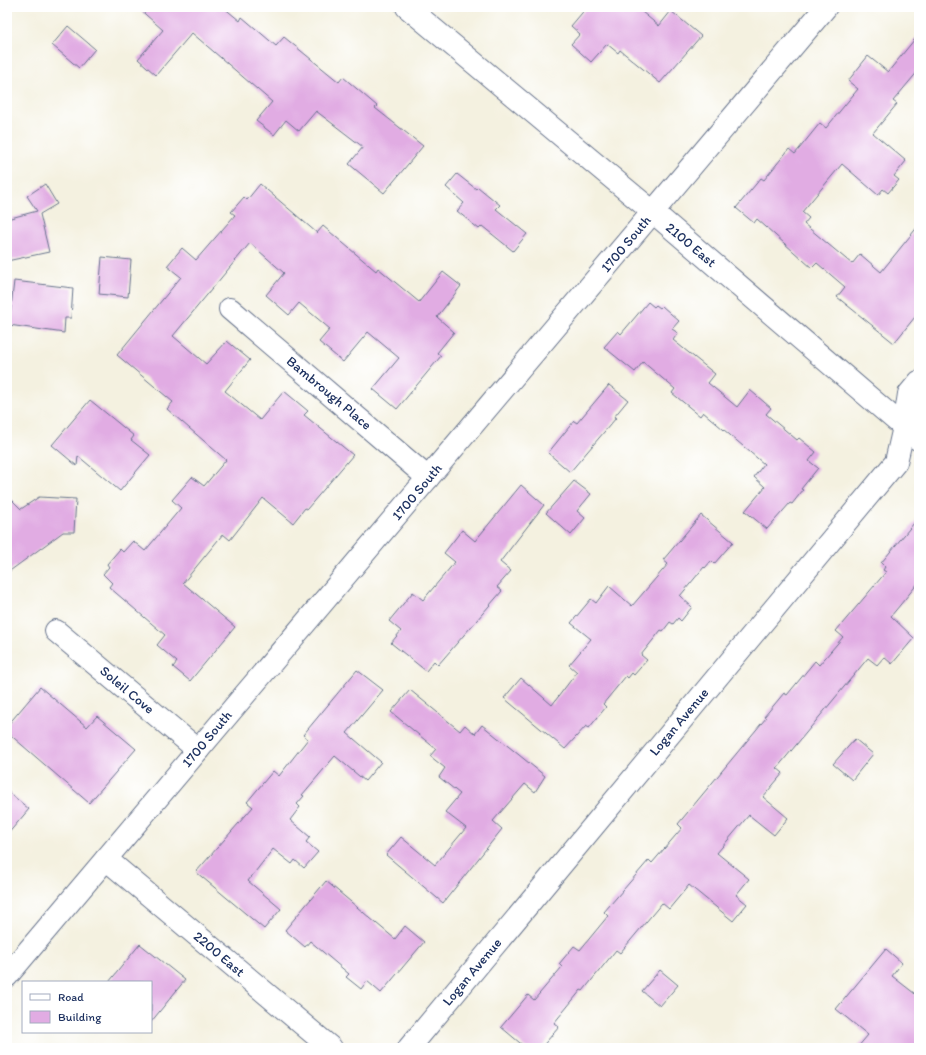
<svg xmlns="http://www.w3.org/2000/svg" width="926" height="1055" viewBox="0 0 926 1055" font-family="Itim,sans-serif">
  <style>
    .building { fill: #e1ace3 }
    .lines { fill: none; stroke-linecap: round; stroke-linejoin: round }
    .minor-casing { stroke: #67738c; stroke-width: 24 }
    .tertiary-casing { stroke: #67738c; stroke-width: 24 }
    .minor { stroke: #fff; stroke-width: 22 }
    .tertiary { stroke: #fff; stroke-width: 22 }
    .labels { text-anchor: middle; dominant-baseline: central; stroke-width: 3; stroke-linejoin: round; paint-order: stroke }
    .street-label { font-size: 14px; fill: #1b2f5e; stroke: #fff }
  </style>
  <rect width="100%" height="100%" fill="#fff"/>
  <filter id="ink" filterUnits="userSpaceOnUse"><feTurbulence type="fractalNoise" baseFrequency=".025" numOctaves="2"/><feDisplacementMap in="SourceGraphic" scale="8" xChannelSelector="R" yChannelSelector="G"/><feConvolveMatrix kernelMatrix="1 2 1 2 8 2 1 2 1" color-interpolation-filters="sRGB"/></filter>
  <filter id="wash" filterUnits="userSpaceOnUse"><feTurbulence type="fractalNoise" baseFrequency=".012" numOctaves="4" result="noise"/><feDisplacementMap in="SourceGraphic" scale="16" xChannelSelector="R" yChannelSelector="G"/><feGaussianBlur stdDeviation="0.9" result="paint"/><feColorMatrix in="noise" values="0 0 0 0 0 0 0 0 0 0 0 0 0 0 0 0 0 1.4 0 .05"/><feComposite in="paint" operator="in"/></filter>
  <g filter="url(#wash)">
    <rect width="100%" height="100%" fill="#f4f1e0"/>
    <g id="blocks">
      <g class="building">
        <polygon points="137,7 223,7 240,21 242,17 276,46 284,37 339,82 343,77 377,106 375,108 423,146 384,193 349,164 363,147 316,111 299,131 286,120 274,135 256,121 272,102 192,33 156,75 138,59 163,30"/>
        <polygon points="587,7 636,7 659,26 671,11 701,36 660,83 620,50 618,53 607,44 591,62 571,44 580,34 571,26"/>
        <polygon points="68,26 95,49 79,68 52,45"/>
        <polygon points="919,34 919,70 893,101 897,104 873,133 906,161 894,176 899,180 888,193 883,189 878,195 842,164 802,212 809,218 804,224 852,264 860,254 881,272 919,225 919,312 894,343 837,297 845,287 817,263 812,268 757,219 754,223 736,208 761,178 764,180 789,149 795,154 820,123 826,128 858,89 848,81 868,56 888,72"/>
        <polygon points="457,174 476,189 478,187 500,205 496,209 527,234 513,251 482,226 479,229 457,211 464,203 446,187"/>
        <polygon points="45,184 57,204 40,214 49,252 7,261 7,219 37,211 27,196"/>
        <polygon points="260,184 317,233 323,226 376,271 378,268 419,302 443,272 461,286 437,317 454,332 437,353 441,356 397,409 373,389 399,358 368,332 343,362 319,342 330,329 299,303 289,315 266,295 284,273 250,243 173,336 206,364 227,341 250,360 225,391 260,420 284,391 308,411 304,415 353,455 307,509 305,508 293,523 263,498 230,540 223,534 183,583 235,627 190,681 173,667 177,662 157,645 165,635 109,587 112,583 103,574 109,567 107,564 120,549 123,552 133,541 145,551 181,508 172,500 192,477 204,486 226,460 167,409 173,402 117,355 181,277 167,266 182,248 196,260 235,215 231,212 244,197 247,200"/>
        <polygon points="102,257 131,260 128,297 99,294"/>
        <polygon points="14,281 73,288 71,318 65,318 64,333 9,325"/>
        <polygon points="648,302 654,307 656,305 660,308 662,306 679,321 672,329 678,333 673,340 715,374 708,383 737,407 750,390 771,408 766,414 797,440 799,438 816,452 809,461 818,468 801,489 803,490 792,504 790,503 767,529 745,511 765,487 754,477 764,464 703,412 700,416 672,393 675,389 643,362 635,372 604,347 618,331 621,334"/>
        <polygon points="609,385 628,400 614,417 616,418 570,472 548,453 574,421 577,423"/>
        <polygon points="90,400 134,436 131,440 150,455 120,491 78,456 77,466 52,445"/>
        <polygon points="574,481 591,494 577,511 585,518 571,535 546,513"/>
        <polygon points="521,485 544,505 500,562 511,571 497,587 502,591 438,665 434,661 426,671 391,643 401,631 389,621 413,592 423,600 455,562 444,553 462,530 475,541"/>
        <polygon points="7,495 21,509 39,497 76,499 74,532 63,532 7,573"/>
        <polygon points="701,515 733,542 714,564 711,561 705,568 704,567 680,596 692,607 681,621 678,618 673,624 670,622 663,631 661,630 641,655 647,660 634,675 632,673 628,678 626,676 603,704 606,707 589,728 586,726 565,749 504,698 521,678 552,705 577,672 569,665 591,639 571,623 591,599 596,603 609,586 632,606 668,564 663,560"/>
        <polygon points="919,517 919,582 891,616 914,638 892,664 884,657 877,665 868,658 777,768 783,773 763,797 788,818 774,835 749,815 717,853 749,879 736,895 747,904 733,921 689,885 669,909 662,903 620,953 616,950 583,991 581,990 554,1023 559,1027 541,1048 526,1048 501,1027 528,995 534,1000 562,967 559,964 574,946 580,950 608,916 604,912 649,860 652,863 682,828 678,824 766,718 764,717 784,693 787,695 815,661 819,665 843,637 836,631 886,572 883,570 885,567 881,563"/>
        <polygon points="357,670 383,690 347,733 381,762 365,781 335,756 302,795 304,796 297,804 300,807 290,820 310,837 306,842 318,852 304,868 295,860 292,864 273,849 248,881 281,909 264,929 196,872 253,807 247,802 273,771 279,776 308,739 303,735"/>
        <polygon points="40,687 87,727 97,716 136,749 89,803 7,732 7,726"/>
        <polygon points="410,690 460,731 465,725 475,734 482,725 545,776 535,792 525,784 493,821 502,829 443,903 386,855 401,837 435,865 466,828 445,812 460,794 439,777 445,768 430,756 436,749 391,712"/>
        <polygon points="855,739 873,754 852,780 833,764"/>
        <polygon points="7,791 29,809 7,835"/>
        <polygon points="326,881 395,939 405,926 424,942 381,993 367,981 361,989 346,977 349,974 310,941 305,947 285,930"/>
        <polygon points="140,944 185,980 151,1022 151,982 109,982"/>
        <polygon points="886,949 902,963 892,976 919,997 919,1048 857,1048 868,1035 836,1009"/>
        <polygon points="660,970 678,985 660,1006 642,991"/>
      </g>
    </g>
  </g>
  <g filter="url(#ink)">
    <use href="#blocks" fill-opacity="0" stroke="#67738c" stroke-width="1"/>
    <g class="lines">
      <defs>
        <g id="minor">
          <polyline points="230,309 428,478"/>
          <polyline points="56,631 198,750"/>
          <polyline points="106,859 331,1048"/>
          <polyline points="409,1048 896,462 904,427 909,394 919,382"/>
        </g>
        <g id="tertiary">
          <polyline points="407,7 653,212 919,440"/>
          <polyline points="7,976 826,7"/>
        </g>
      </defs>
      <use href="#minor" class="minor-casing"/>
      <use href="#tertiary" class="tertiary-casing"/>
      <use href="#minor" class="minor"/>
      <use href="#tertiary" class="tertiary"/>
    </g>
  </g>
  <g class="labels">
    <g class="street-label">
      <text transform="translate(626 244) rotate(-50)">1700 South</text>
      <text transform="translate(691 245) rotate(40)">2100 East</text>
      <text transform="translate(329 393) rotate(40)">Bambrough Place</text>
      <text transform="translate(417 492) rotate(-50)">1700 South</text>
      <text transform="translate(127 690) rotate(40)">Soleil Cove</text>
      <text transform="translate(679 722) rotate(-50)">Logan Avenue</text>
      <text transform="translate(207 739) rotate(-50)">1700 South</text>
      <text transform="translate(219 954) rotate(40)">2200 East</text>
      <text transform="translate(472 972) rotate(-50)">Logan Avenue</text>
    </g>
  </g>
  <rect width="926" height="1055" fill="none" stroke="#fff" stroke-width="24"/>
  <rect x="22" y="981" width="130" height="52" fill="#ffffff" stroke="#a4acbf"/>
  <rect x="30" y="994" width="20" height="6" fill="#ffffff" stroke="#a4acbf"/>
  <text x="58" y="1001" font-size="12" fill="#1b2f5e">Road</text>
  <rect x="30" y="1011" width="20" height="12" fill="#e1ace3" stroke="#a4acbf"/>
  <text x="58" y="1021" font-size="12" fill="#1b2f5e">Building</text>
</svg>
